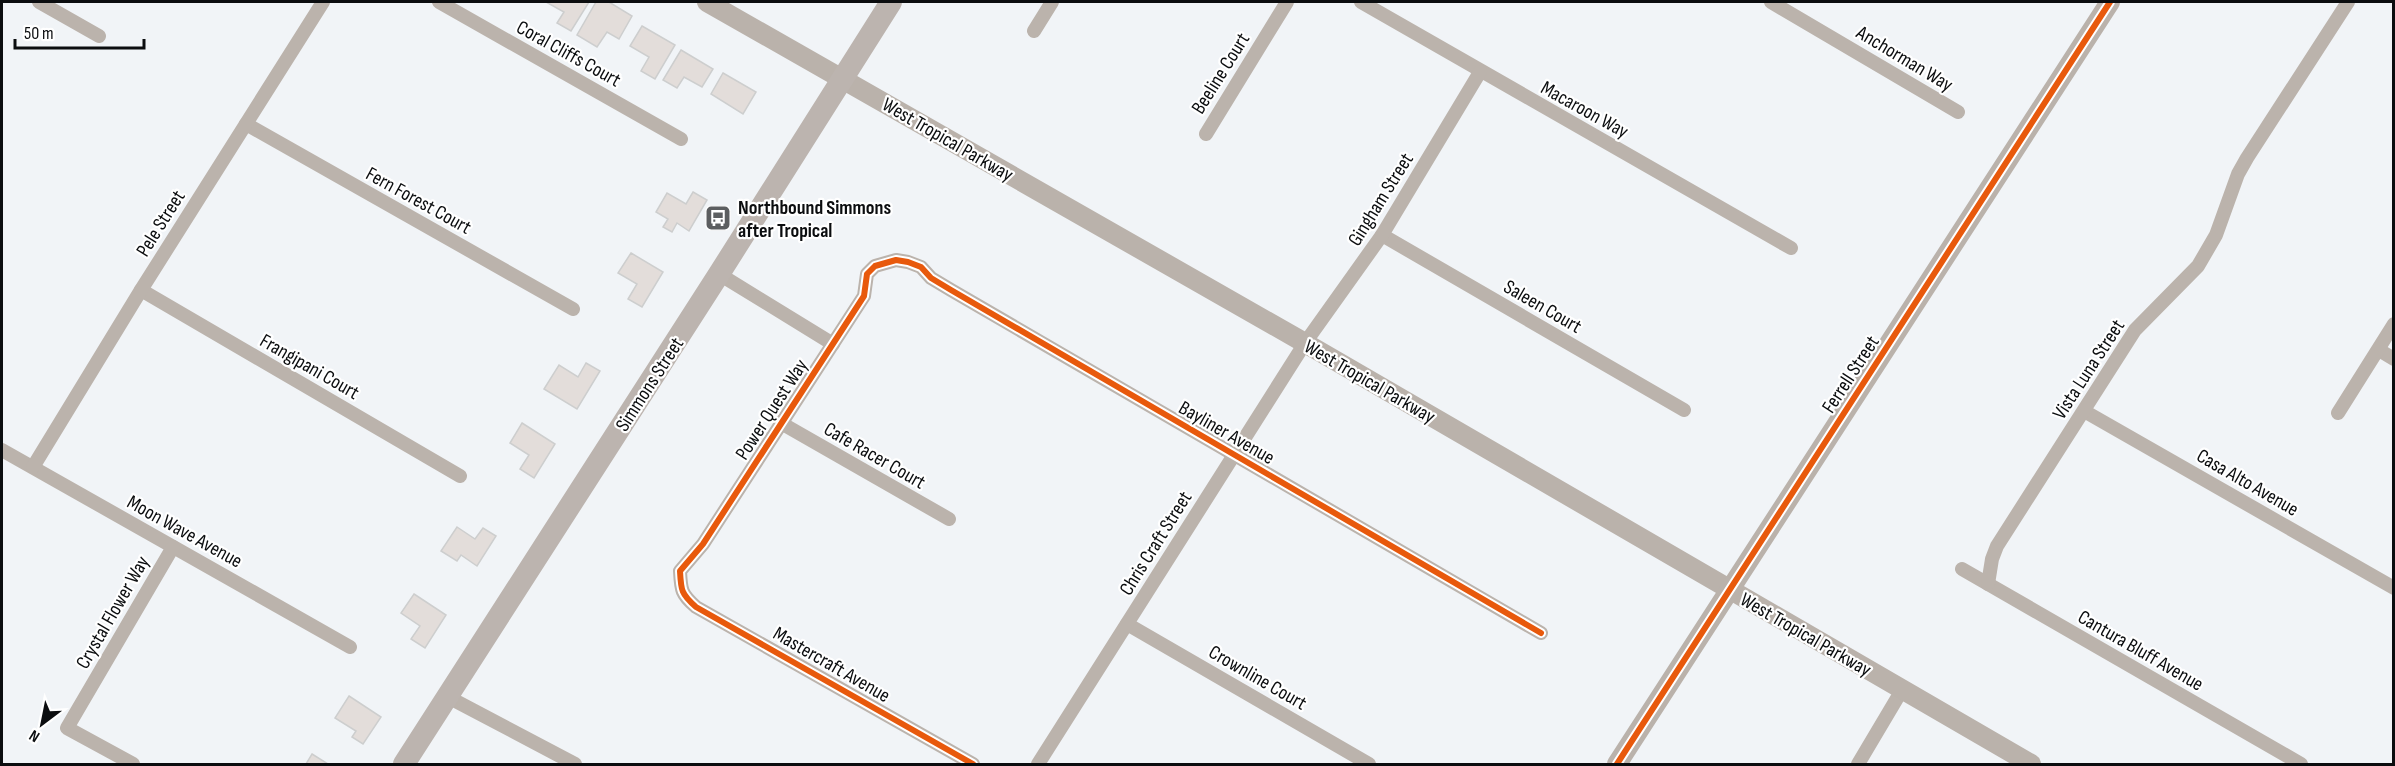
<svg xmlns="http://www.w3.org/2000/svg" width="2395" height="766" viewBox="0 0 2395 766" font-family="'Sofia Sans Condensed',sans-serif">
<rect width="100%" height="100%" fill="#f1f4f7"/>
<g fill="#e3ddda" stroke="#cdcece" stroke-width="1.5">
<path d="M546,2h43l-18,29 -14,-8 7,-11z"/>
<path d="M596,2h13l23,14 -13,23 -12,-7 -10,15 -20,-12z"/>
<path d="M642,26l33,19 -20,34 -14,-8 8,-14 -19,-11z"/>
<path d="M681,50l32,19 -11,18 -18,-10 -7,11 -14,-8z"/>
<path d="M723,73l33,19 -13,22 -32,-20z"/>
<path d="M693,192l14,8 -18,31 -12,-8 -5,9 -9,-5 5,-8 -12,-7 11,-19 19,11z"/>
<path d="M631,253l32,19 -21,35 -14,-8 9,-15 -19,-11z"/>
<path d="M586,363l14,8 -23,38 -33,-20 15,-24 19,12z"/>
<path d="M522,423l33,21 -21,34 -14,-9 9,-14 -19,-12z"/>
<path d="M457,527l18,12 8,-11 13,8 -19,30 -16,-11 -4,6 -16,-10z"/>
<path d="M414,594l32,21 -21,33 -14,-9 9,-13 -19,-13z"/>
<path d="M349,696l32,21 -18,27 -11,-7 4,-6 -21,-13z"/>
<path d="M312,754l16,10h-22z"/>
</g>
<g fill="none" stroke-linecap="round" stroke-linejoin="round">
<g stroke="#bbb3ac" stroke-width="14">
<path d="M39,2l60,34"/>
<path d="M439,2l242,137"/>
<path d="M1361,2l430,246"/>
<path d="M1771,2l187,110"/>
<path d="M1034,31l18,-29"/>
<path d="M246,124l327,185"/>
<path d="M1206,134l81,-132"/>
<path d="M1382,235l302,175"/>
<path d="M719,274l114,70"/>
<path d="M141,290l319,186"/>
<path d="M2379,350l15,9"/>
<path d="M2084,411l310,177"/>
<path d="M2338,413l56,-89"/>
<path d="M781,423l168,96"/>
<path d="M2,450l348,197"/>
<path d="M33,467l108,-177 182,-288"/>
<path d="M1962,569l339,195"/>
<path d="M1988,584l4,-25 5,-13 138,-216 63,-64 18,-31 22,-61 9,-16 101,-156"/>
<path d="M1127,624l242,140"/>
<path d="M448,697l127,67"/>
<path d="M133,764l-66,-36 106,-181"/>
<path d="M973,764l-277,-157c-15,-13 -15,-17 -16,-36l23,-27 161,-248 3,-22 8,-8 21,-6 12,2 13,5 10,11 20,12 590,343"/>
<path d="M1038,764l267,-421 77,-108 98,-163"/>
<path d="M1858,764l44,-74"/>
</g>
<g stroke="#bab2ab" stroke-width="20">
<path d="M707,2l598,341 726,421"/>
<path d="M1617,764l493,-762"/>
</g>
<path stroke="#bcb4af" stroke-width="22" d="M404,764l315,-490 172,-272"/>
<g stroke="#fff" stroke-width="10">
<g id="cycleway">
<path d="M973,764l-277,-157c-15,-13 -15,-17 -16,-36l23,-27 161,-248 3,-22 8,-8 21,-6 12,2 13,5 10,11 20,12 590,343"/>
<path d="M1617,764l493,-762"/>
</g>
</g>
<use href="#cycleway" stroke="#e8590c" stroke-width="6"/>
</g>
<defs>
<g id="bus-square" transform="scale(1.35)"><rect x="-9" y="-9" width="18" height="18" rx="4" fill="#5c5e60" stroke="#fff"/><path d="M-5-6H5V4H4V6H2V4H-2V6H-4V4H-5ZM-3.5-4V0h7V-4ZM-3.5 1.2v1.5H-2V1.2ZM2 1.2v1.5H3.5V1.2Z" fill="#fff"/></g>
</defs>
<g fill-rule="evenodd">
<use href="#bus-square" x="718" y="218"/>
</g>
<g text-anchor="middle" stroke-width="4.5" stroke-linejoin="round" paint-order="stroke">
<g font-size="20" fill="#0b0d0f" stroke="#fff">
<text transform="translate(569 53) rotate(29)" y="7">Coral Cliffs Court</text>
<text transform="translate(1905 58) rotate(31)" y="7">Anchorman Way</text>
<text transform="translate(1220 73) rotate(-58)" y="7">Beeline Court</text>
<text transform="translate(1585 109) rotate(29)" y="7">Macaroon Way</text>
<text transform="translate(948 139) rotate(30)" y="7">West Tropical Parkway</text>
<text transform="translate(1380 199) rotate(-58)" y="7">Gingham Street</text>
<text transform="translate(419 200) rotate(29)" y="7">Fern Forest Court</text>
<text transform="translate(160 223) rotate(-58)" y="7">Pele Street</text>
<text transform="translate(1543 306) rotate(30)" y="7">Saleen Court</text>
<text transform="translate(310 366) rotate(30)" y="7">Frangipani Court</text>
<text transform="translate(2088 369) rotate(-57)" y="7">Vista Luna Street</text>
<text transform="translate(1850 374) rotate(-57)" y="7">Ferrell Street</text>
<text transform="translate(1370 381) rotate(30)" y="7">West Tropical Parkway</text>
<text transform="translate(649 384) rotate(-57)" y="7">Simmons Street</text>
<text transform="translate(771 409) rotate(-57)" y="7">Power Quest Way</text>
<text transform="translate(1227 432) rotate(30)" y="7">Bayliner Avenue</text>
<text transform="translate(875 455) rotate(30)" y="7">Cafe Racer Court</text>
<text transform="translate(2248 482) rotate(30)" y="7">Casa Alto Avenue</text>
<text transform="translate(185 531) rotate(29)" y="7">Moon Wave Avenue</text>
<text transform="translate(1155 543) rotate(-58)" y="7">Chris Craft Street</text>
<text transform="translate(112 612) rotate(-60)" y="7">Crystal Flower Way</text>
<text transform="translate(1806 634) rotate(30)" y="7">West Tropical Parkway</text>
<text transform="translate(2141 650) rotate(30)" y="7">Cantura Bluff Avenue</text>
<text transform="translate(832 664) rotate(30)" y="7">Mastercraft Avenue</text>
<text transform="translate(1258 677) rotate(30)" y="7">Crownline Court</text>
</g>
<g font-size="20" font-weight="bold" fill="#0b0d0f" stroke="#fff" text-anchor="start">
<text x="738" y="214">Northbound Simmons<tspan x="738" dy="23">after Tropical</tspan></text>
</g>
</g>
<rect width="2395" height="766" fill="none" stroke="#0b0d0f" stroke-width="6"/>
<g transform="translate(42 724) rotate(212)" stroke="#ffffff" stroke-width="4.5" paint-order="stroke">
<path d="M0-4.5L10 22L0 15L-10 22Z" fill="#0b0d0f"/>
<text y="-9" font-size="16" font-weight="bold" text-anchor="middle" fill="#0b0d0f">N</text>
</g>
<path d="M15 39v9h129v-9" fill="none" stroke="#0b0d0f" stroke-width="3"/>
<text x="24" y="39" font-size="18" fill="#0b0d0f" stroke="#ffffff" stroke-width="4.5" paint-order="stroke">50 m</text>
</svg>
